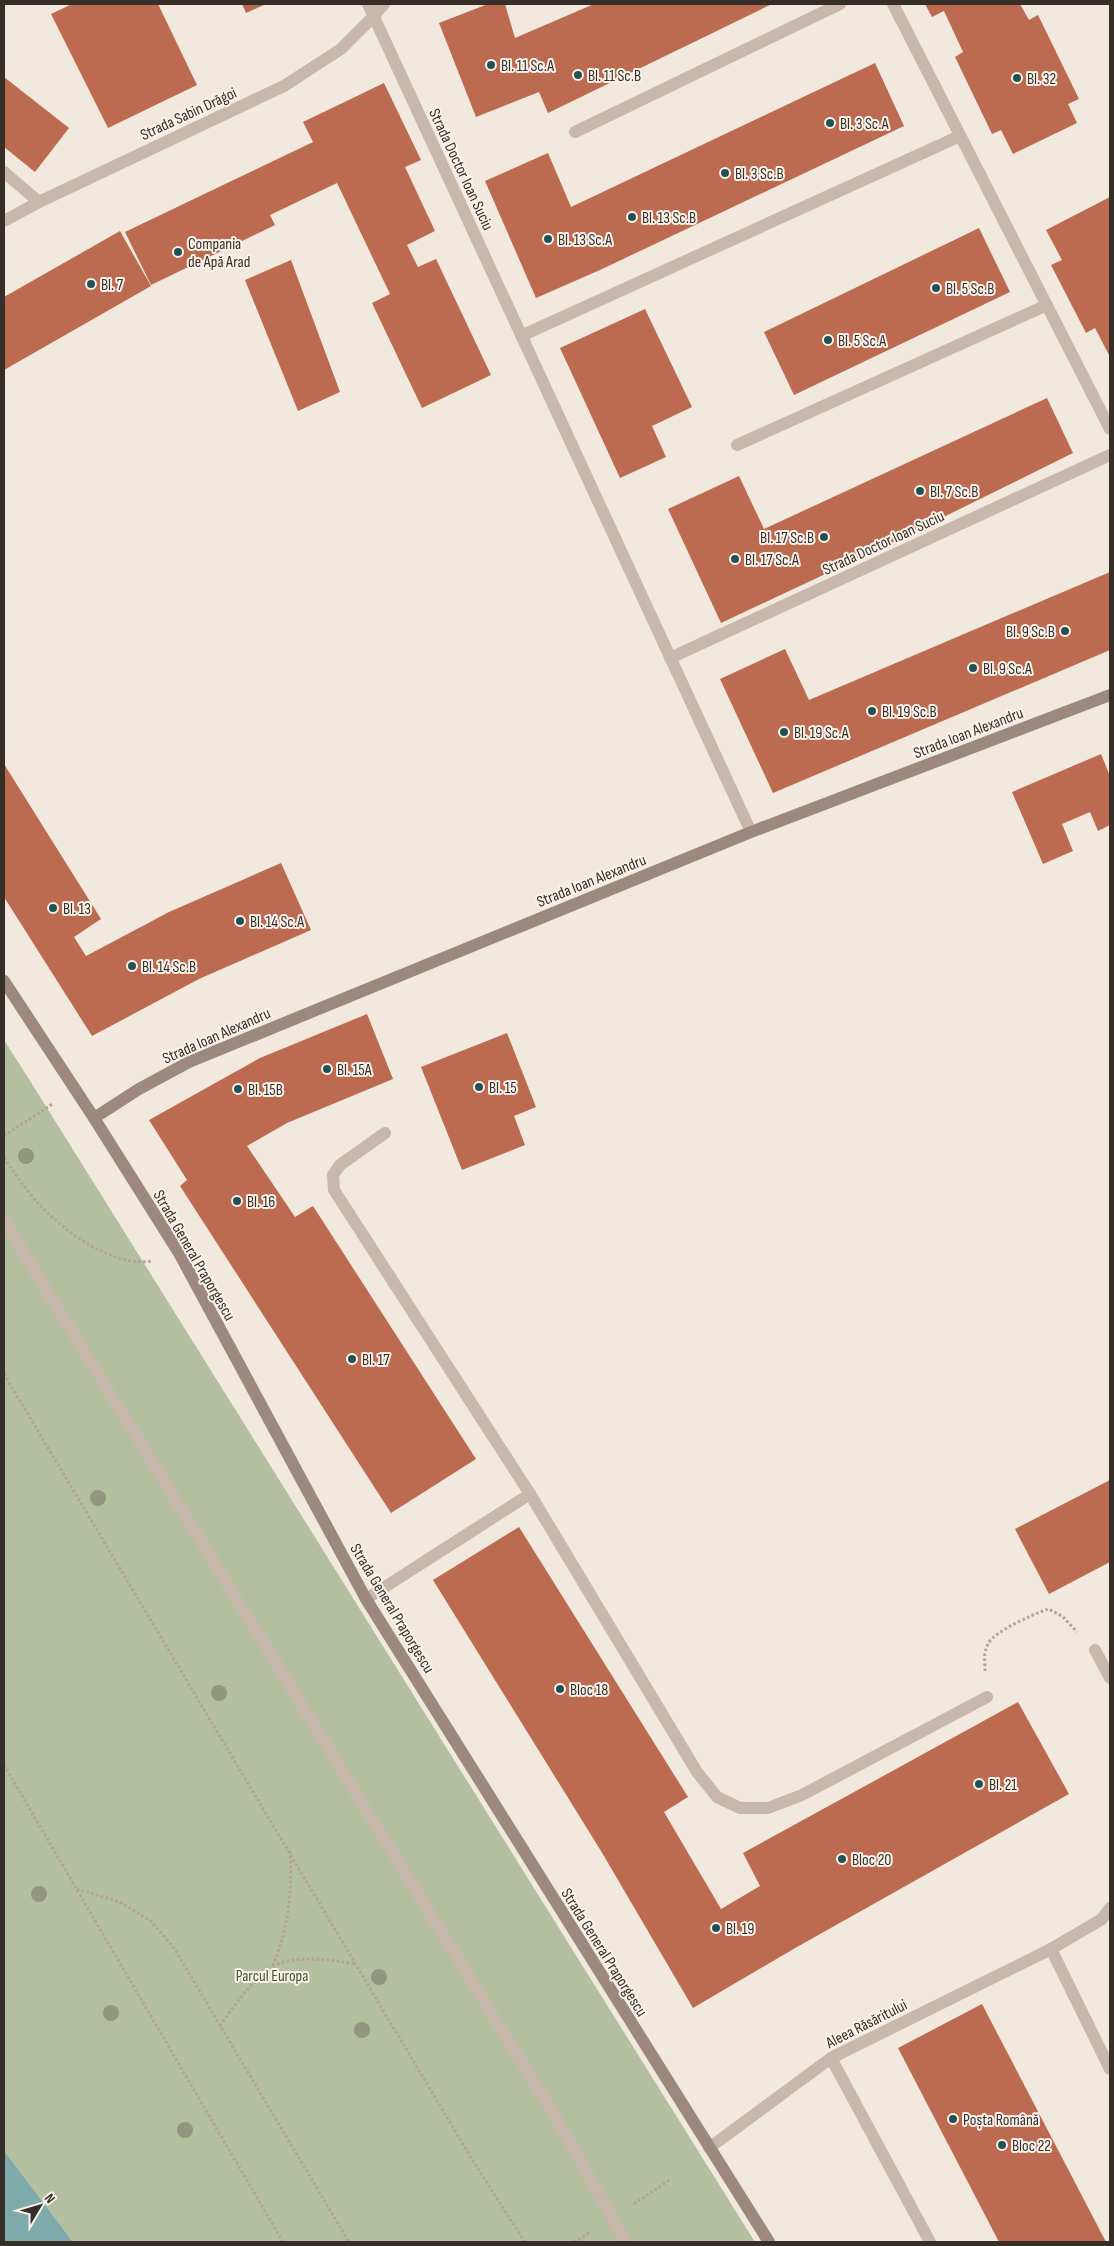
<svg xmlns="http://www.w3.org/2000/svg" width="1114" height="2246" viewBox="0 0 1114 2246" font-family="'Sofia Sans Condensed',sans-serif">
<rect width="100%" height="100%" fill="#f1e8de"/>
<path fill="#b4bf9f" d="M4,1040l23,36 728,1166h-682l-69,-91z"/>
<path fill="#7faaac" d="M4,2151l4,5 65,86h-69z"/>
<g fill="#bd6b50">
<path d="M72,4h86l39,81 -89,43 -57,-114z"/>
<path d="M242,4h24l-20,9z"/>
<path d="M488,4h17l10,34 79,-34h178l-224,109 -9,-21 -63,25 -37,-94z"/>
<path d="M925,4h95l9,16 9,-5 41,84 -11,5 9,19 -64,31 -12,-24 -9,4 -37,-77 8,-5 -19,-41 -12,6z"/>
<path d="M875,63l29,63 -304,144 -64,28 -51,-117 63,-28 23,54z"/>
<path d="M4,77l65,51 -34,44 -31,-25z"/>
<path d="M384,83l37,77 -16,7 30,64 -28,14 11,22 18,-8 55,116 -69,33 -50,-105 18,-9 -53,-111 -67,32 5,10 -124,60 -26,-53 188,-90 -10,-20z"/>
<path d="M1110,197v160l-15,-29 -9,5 -35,-68 11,-5 -16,-30z"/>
<path d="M979,228l31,64 -216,103 -30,-63z"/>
<path d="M120,231l31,55 -147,84v-73z"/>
<path d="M291,260l49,132 -42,19 -53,-131z"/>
<path d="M645,309l47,98 -40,19 14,31 -46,21 -60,-130z"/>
<path d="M1047,398l26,55 -188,93 -164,77 -53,-114 71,-33 25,53z"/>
<path d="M1110,572v78l-337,143 -53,-114 65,-30 24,51z"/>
<path d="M1101,754l9,22v49l-12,6 -8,-19 -28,12 11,27 -30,13 -31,-72z"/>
<path d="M4,764l97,155 -27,18 12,19 83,-44 112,-49 30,67 -112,49 -107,57 -88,-139z"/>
<path d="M367,1014l26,65 -106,44 -40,23 48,71 18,-11 163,253 -85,54 -211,-327 7,-6 -38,-60 111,-62z"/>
<path d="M507,1033l29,74 -22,9 11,29 -63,25 -41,-103z"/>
<path d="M1110,1480v82l-61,32 -34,-65z"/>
<path d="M519,1527l169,270 -24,15 57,97 39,-23 -17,-33 275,-151 51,92 -272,153 -104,61 -92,-157 -168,-271z"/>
<path d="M982,2004l124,238h-107l-101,-194z"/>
</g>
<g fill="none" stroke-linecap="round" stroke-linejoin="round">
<g stroke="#b4a295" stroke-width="3" stroke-dasharray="2.5 2.5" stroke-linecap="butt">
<path d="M4,1136l50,-33"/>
<path d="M4,1158c10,14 21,30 32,43 26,29 76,67 116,60"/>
<path d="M4,1374l469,787 52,81"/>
<path d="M985,1671c0,-9 -2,-18 3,-27 6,-13 46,-30 60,-35l14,7 15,16"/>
<path d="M4,1765l279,477"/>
<path d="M77,1889l43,13 31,19 23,27 175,294"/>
<path d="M273,1966c16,-41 19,-72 17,-115"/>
<path d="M220,2026c15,-21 30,-44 52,-59 20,-13 61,-7 84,-3"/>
<path d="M634,2204l37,-25"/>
<path d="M574,2242l17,-10"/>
</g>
<g stroke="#c8b8ab" stroke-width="12">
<path d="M893,4l217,425"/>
<path d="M374,16l10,-12"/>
<path d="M521,336l439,-200"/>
<path d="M670,658l440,-203"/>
<path d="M385,1133l-45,32 -7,10 1,15 196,304 167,278 20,25 23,11h28l34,-13 185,-98"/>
<path d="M366,1599l164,-105"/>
<path d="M1095,1650l15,28"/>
<path d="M1051,1949l51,-30 8,-11"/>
<path d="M831,2058l99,184"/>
</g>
<g stroke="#c8b8ab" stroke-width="12">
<path d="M368,4l383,828"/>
<path d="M575,132l265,-128"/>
<path d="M4,172l35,30"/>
<path d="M4,221l35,-19 245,-116 57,-37 33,-33"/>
<path d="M737,445l310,-140"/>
<path d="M4,1221l552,897 70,124"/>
<path d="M709,2148l122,-90 220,-109 59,120"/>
</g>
<g stroke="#9c887c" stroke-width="12">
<path d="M4,981l90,137 85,135 187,346 403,643"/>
<path d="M94,1118l45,-29 50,-27 562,-230 359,-137"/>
</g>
</g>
<g fill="#93967e">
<circle cx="26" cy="1156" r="8"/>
<circle cx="98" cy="1498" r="8"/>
<circle cx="219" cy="1693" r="8"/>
<circle cx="39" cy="1894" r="8"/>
<circle cx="379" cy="1977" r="8"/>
<circle cx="111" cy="2013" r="8"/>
<circle cx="362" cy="2030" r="8"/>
<circle cx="185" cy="2130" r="8"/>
</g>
<g fill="#225155" stroke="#f9f2ea" stroke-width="2">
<circle cx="491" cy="65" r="5"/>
<circle cx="578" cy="75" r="5"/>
<circle cx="1017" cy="78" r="5"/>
<circle cx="830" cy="123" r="5"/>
<circle cx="725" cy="173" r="5"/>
<circle cx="632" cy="217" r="5"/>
<circle cx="548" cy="239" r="5"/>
<circle cx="178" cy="252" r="5"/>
<circle cx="91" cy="284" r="5"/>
<circle cx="936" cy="288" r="5"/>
<circle cx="828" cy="340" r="5"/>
<circle cx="920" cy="491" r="5"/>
<circle cx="824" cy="537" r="5"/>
<circle cx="735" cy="559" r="5"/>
<circle cx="1065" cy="631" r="5"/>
<circle cx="973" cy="668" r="5"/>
<circle cx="872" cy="711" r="5"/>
<circle cx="784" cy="732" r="5"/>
<circle cx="53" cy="908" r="5"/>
<circle cx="240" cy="921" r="5"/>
<circle cx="132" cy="966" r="5"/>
<circle cx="327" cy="1069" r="5"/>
<circle cx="479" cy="1087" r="5"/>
<circle cx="238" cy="1089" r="5"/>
<circle cx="237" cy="1201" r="5"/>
<circle cx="352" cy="1359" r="5"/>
<circle cx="560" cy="1689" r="5"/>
<circle cx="979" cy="1784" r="5"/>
<circle cx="842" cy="1859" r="5"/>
<circle cx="716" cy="1928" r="5"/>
<circle cx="953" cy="2119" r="5"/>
<circle cx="1002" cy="2145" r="5"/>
</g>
<g text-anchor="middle" stroke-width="4" stroke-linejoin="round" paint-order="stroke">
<g font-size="16" fill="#362e29" stroke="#f9f2ea" text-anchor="start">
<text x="501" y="71">Bl. 11 Sc.A</text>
<text x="588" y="81">Bl. 11 Sc.B</text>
<text x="1027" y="84">Bl. 32</text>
<text x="840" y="129">Bl. 3 Sc.A</text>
<text x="735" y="179">Bl. 3 Sc.B</text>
<text x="642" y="223">Bl. 13 Sc.B</text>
<text x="558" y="245">Bl. 13 Sc.A</text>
<text x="188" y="249">Compania<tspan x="188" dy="18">de Apă Arad</tspan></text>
<text x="101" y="290">Bl. 7</text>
<text x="946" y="294">Bl. 5 Sc.B</text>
<text x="838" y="346">Bl. 5 Sc.A</text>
<text x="930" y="497">Bl. 7 Sc.B</text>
<text x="814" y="543" text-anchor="end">Bl. 17 Sc.B</text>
<text x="745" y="565">Bl. 17 Sc.A</text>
<text x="1055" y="637" text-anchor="end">Bl. 9 Sc.B</text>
<text x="983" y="674">Bl. 9 Sc.A</text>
<text x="882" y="717">Bl. 19 Sc.B</text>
<text x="794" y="738">Bl. 19 Sc.A</text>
<text x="63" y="914">Bl. 13</text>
<text x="250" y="927">Bl. 14 Sc.A</text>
<text x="142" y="972">Bl. 14 Sc.B</text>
<text x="337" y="1075">Bl. 15A</text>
<text x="489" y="1093">Bl. 15</text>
<text x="248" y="1095">Bl. 15B</text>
<text x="247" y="1207">Bl. 16</text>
<text x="362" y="1365">Bl. 17</text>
<text x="570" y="1695">Bloc 18</text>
<text x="989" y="1790">Bl. 21</text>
<text x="852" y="1865">Bloc 20</text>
<text x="726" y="1934">Bl. 19</text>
<text x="963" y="2125">Poșta Română</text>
<text x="1012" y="2151">Bloc 22</text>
</g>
<g font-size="16" fill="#362e29" stroke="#f9f2ea">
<text transform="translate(188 113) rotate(-25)" y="6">Strada Sabin Drăgoi</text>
<text transform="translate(462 169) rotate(65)" y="6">Strada Doctor Ioan Suciu</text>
<text transform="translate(883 542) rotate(-25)" y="6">Strada Doctor Ioan Suciu</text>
<text transform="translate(968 732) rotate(-21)" y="6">Strada Ioan Alexandru</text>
<text transform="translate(591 880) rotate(-22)" y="6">Strada Ioan Alexandru</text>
<text transform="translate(216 1035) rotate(-24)" y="6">Strada Ioan Alexandru</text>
<text transform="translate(195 1255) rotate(60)" y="6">Strada General Praporgescu</text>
<text transform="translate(393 1608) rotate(59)" y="6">Strada General Praporgescu</text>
<text transform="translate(605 1952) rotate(58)" y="6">Strada General Praporgescu</text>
<text transform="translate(866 2023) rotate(-27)" y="6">Aleea Răsăritului</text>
</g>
<g font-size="16" fill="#46532f" stroke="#f9f2ea">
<text x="272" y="1981">Parcul Europa</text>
</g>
</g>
<rect width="1114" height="2246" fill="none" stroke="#362e29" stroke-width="10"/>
<g transform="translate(40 2206) rotate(52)" stroke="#f9f2ea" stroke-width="4" paint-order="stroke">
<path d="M0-4L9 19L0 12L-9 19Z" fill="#362e29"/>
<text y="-8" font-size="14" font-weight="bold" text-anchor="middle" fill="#362e29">N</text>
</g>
</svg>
